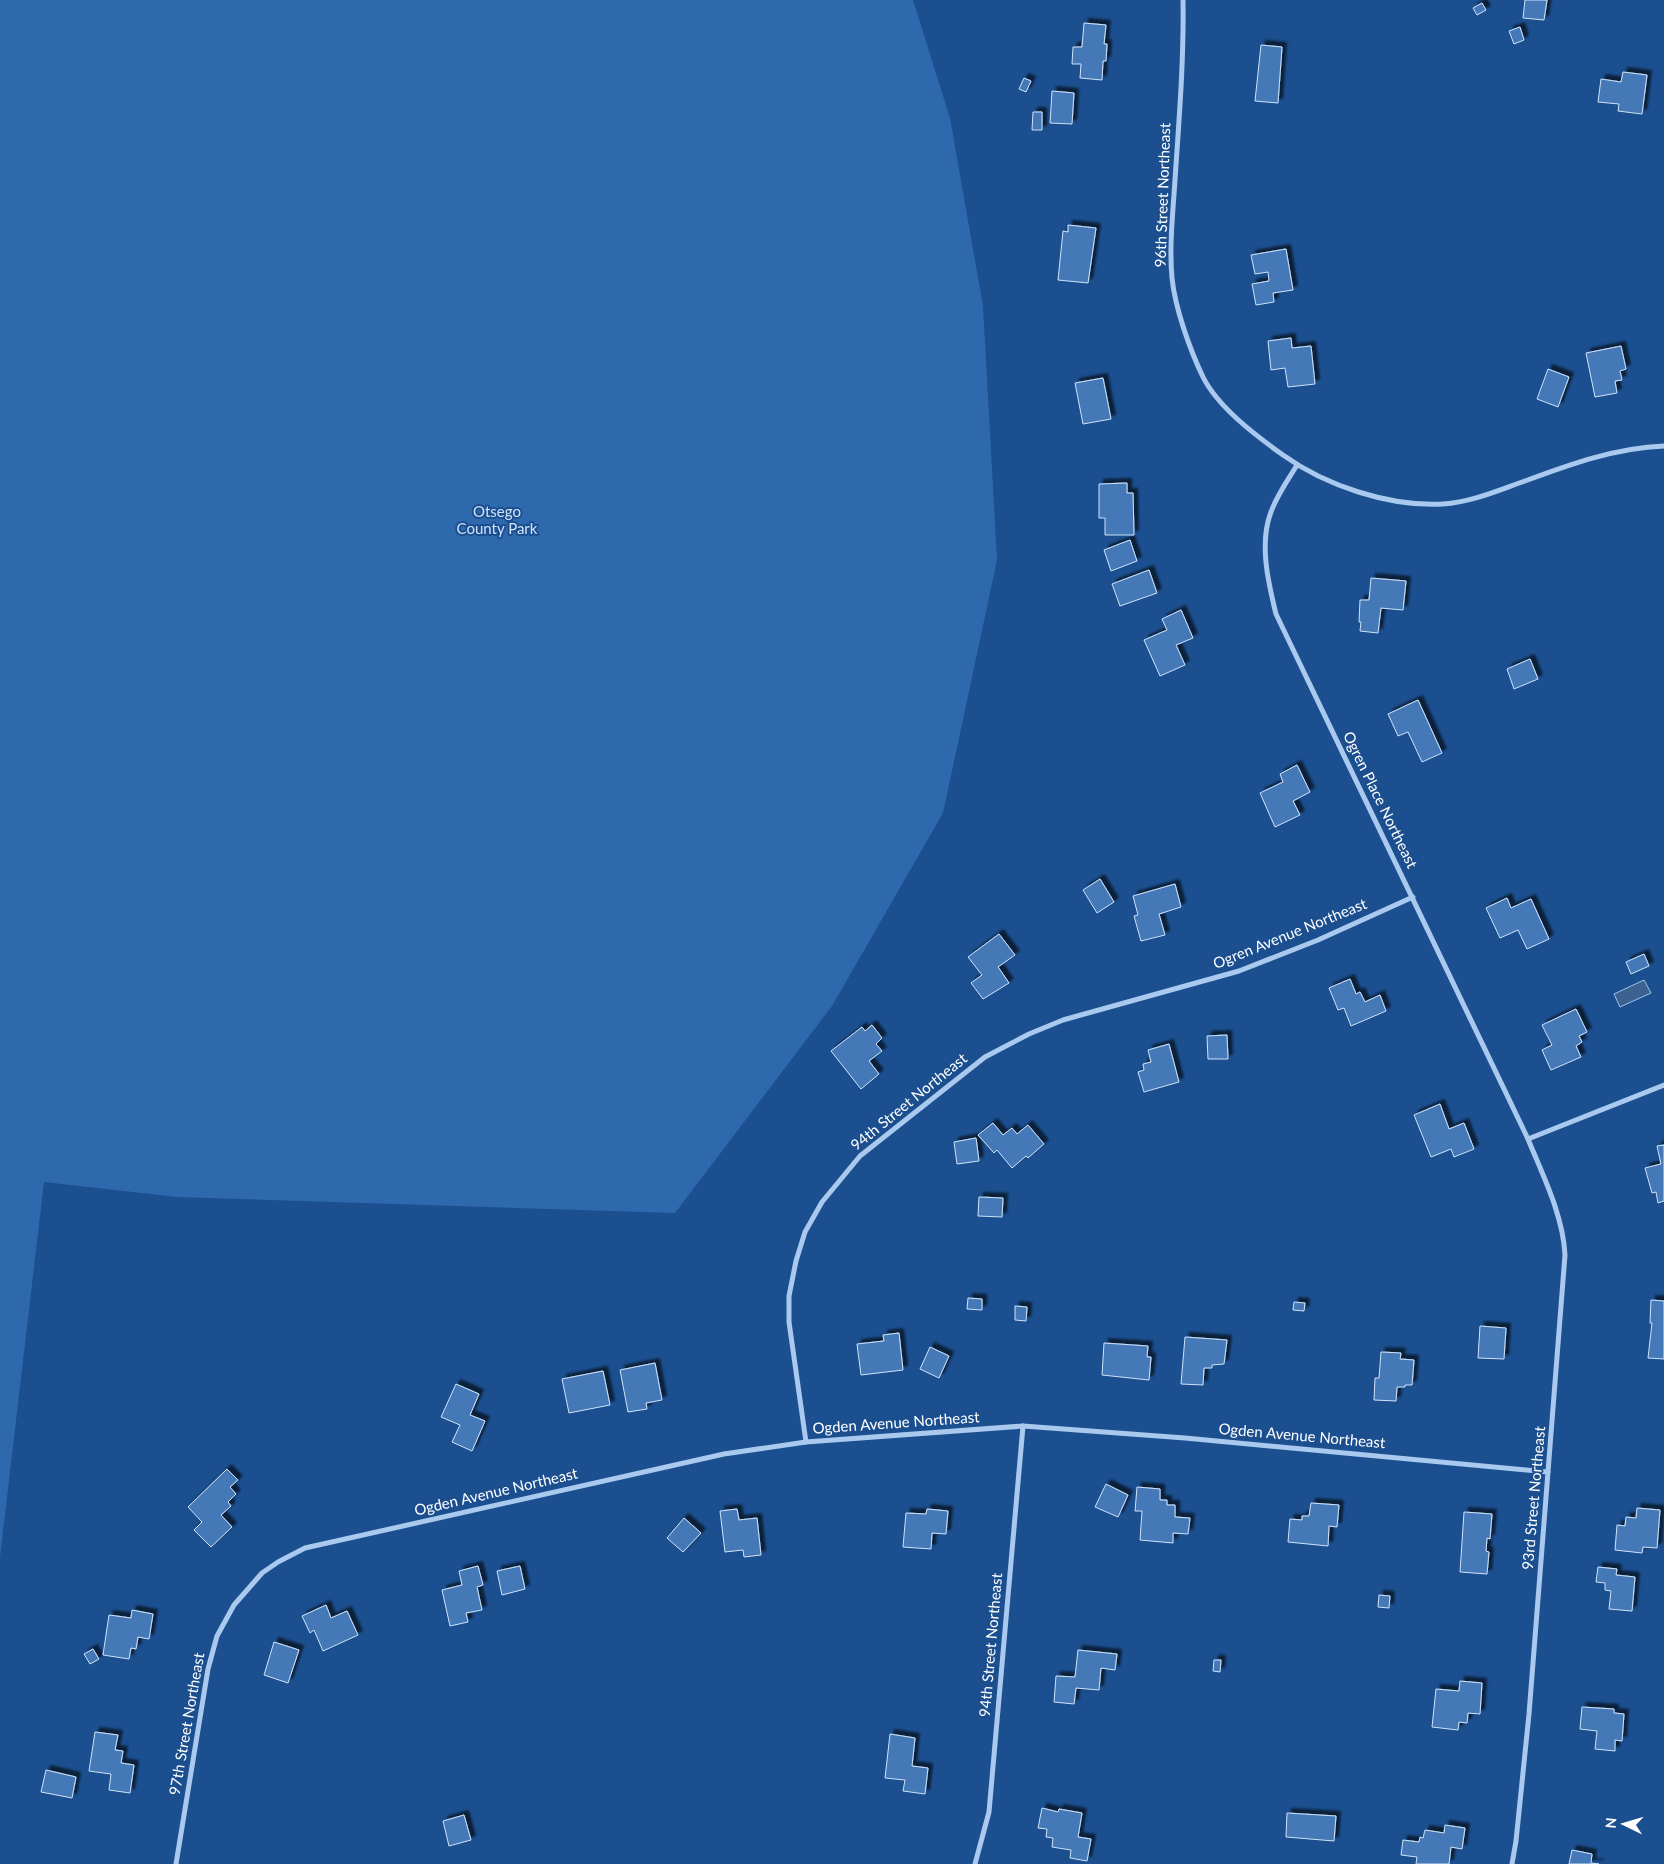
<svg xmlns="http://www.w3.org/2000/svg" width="1664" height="1864" viewBox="0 0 1664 1864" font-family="Lato,sans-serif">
<defs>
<filter id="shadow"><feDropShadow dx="4.5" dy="-4.5" stdDeviation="1" flood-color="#0009"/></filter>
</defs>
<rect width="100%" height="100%" fill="#1b4f8f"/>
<path fill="#2e69ad" d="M0,0h913l37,118 33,188 14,254 -54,253 -111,193 -157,207 -498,-16 -133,-15 -44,375z"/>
<path fill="#3c6290" stroke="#9cc4f0" d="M1644,980l7,13 -31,14 -6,-13z"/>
<g fill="#4478b7" stroke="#cfe3fa" filter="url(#shadow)">
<path d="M1525,0h22l-3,20 -21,-2z"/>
<path d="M1482,3l4,7 -9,5 -4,-7z"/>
<path d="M1084,23l22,2 -2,19h3l-1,17h-3l-1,19 -22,-2 1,-14h-9l1,-17h9z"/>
<path d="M1520,27l4,13 -10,4 -5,-13z"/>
<path d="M1261,45l21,2 -4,56 -23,-2z"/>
<path d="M1623,72l24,3 -5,39 -24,-3 1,-7 -21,-2 3,-23 20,3z"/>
<path d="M1024,78l7,3 -5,11 -7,-3z"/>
<path d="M1052,91l22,2 -2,31 -22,-1z"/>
<path d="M1033,112h9v18h-10z"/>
<path d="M1068,225l28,3 -8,55 -30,-3 5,-49 5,1z"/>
<path d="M1286,249l7,41 -20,3 1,9 -18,3 -4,-21 17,-3 -1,-9 -13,2 -4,-19z"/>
<path d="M1291,338l1,10 19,-2 4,38 -27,3 -3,-19 -14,2 -3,-29z"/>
<path d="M1621,346l5,23 -6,2 2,9 -7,1 2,12 -22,4 -9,-44z"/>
<path d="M1548,369l21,8 -11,30 -21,-8z"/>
<path d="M1103,378l8,41 -28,5 -8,-41z"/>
<path d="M1127,483v10h6l1,42h-29v-17h-6v-34z"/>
<path d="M1130,540l7,21 -26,10 -7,-21z"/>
<path d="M1149,570l8,23 -37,13 -8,-22z"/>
<path d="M1371,578l35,3 -3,29 -22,-2 -3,25 -18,-2 1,-9h-2l1,-22h9z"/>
<path d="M1181,610l12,28 -17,7 9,20 -25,11 -16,-36 23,-10 -5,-11z"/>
<path d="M1530,659l8,20 -24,10 -7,-20z"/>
<path d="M1418,700l24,53 -20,9 -14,-30 -10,4 -10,-22z"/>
<path d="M1297,765l13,27 -17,9 7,14 -25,12 -15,-34 23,-11 -3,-8z"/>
<path d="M1100,879l14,23 -17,11 -14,-23z"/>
<path d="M1175,884l6,23 -22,7 6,21 -24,6 -7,-25 4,-1 -5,-19z"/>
<path d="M1507,898l4,10 20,-9 18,40 -22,10 -9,-19 -18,8 -14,-30z"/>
<path d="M999,934l16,21 -17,12 11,16 -26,16 -12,-16 11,-8 -14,-18z"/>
<path d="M1644,954l5,12 -18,8 -5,-12z"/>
<path d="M1350,979l6,15 4,-2 5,10 15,-7 6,16 -35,15 -7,-18 -6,2 -9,-22z"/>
<path d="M1576,1009l11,23 -8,4 3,6 -6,4 5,11 -30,13 -9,-20 10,-5 -10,-20z"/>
<path d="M872,1025l10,13 -6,6 6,7 -13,10 10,13 -18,15 -30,-38 31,-24 3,4z"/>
<path d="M1227,1035l1,24h-20l-1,-23z"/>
<path d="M1169,1044l10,38 -35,10 -6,-20 6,-2 -1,-6 8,-2 -3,-12z"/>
<path d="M1440,1104l9,25 15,-6 10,26 -20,8 -3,-8 -20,8 -17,-42z"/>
<path d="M993,1123l10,12 9,-7 5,6 11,-9 16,19 -16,14 -2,-2 -14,12 -15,-18 -3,3 -16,-18z"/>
<path d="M976,1138l3,23 -22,3 -3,-22z"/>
<path d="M1664,1145v56l-6,2 -2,-11 -4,1 -7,-25 16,-4 -4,-18z"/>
<path d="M979,1197l24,1 -1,19 -24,-1z"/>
<path d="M968,1298l14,1v11l-15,-1z"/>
<path d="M1651,1300l13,1v58l-16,-1 4,-35h-2z"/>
<path d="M1294,1302l11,1 -1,8 -11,-1z"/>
<path d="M1015,1306l12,1 -1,14 -11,-1z"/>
<path d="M1480,1326l26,2 -2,31 -26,-1z"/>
<path d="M899,1333l4,37 -42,5 -4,-31 27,-3 -1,-6z"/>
<path d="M1185,1337l42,3 -3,24 -12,1v3h-8l-1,17 -22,-1z"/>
<path d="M1104,1343l44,3 -1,11h4l-2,23 -47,-5z"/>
<path d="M930,1347l19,9 -10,22 -19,-9z"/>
<path d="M1381,1352l20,1 -1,6 14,1 -2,25h-7v2h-8l-1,14 -22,-1 1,-22h4z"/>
<path d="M655,1363l7,37 -16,3 1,6 -19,3 -8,-42z"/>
<path d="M603,1371l7,34 -41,8 -7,-34z"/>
<path d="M456,1384l23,10 -9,21 15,6 -13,30 -20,-9 8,-17 -19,-8z"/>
<path d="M227,1469l11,11 -8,7 6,7 -8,8 3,4 -10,9 11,12 -21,20 -17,-17 8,-8 -14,-15z"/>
<path d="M1106,1484l22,11 -10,22 -23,-10z"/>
<path d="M1137,1487l23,2v11h7v5h8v12l15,1 -2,16 -15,-1v10l-33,-3 2,-29h-7z"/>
<path d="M1311,1503l28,2 -2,22 -8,-1 -1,20 -40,-4 2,-23 12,1v-4h7z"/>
<path d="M1637,1508l23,2 -3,38 -14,-1 -1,6 -27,-3 2,-25 8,1 1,-9 10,1z"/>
<path d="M737,1509l2,11 18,-2 4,37 -17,2 -1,-7 -18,2 -5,-41z"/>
<path d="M927,1509l21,2 -2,23 -14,-1 -1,16 -28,-2 3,-34 20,1z"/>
<path d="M1464,1512l28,2 -2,25 -3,-1 -1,13 3,1 -2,22 -27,-2z"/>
<path d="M684,1518l17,15 -18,19 -16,-14z"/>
<path d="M478,1566l5,19 -6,2 5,23 -16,3 2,9 -18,4 -8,-36 20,-5 -3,-14z"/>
<path d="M520,1566l5,23 -23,6 -5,-24z"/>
<path d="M1598,1567l19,2 -1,6 19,2 -3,34 -23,-2 2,-18 -6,-1v-7l-9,-1z"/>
<path d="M1379,1595l11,1 -1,12 -11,-1z"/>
<path d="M326,1605l5,13 16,-7 11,24 -35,16 -9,-21 -4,3 -8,-17z"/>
<path d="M132,1610l21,4 -4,25 -11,-2 -2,12 -5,-1 -2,11 -26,-4 6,-40 22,3z"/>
<path d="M274,1642l25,8 -11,33 -24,-8z"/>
<path d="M93,1649l6,10 -9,5 -6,-10z"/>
<path d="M1078,1650l39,4 -2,16 -14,-2 -2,22 -23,-2 -2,16 -20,-2 2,-26 19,1z"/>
<path d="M1214,1660h7l-1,12 -7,-1z"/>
<path d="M1460,1681l22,2 -2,31 -12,-1 -1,10 -8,-1 -1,8 -26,-3 4,-38 23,2z"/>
<path d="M1582,1707l32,2v4l10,1 -2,27 -7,-1v11l-20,-2 2,-18 -17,-2z"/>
<path d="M95,1732l23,3 -3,15 8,1 -2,12 13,2 -4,28 -21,-3 2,-16 -22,-3z"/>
<path d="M890,1734l25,4 -3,28 16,2 -3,26 -22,-3 2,-11 -20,-2z"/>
<path d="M46,1770l30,7 -4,21 -31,-6z"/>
<path d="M1042,1808l16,4 1,-3 23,4 -4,24 13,2 -4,22 -17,-3 1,-8 -19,-3 1,-9 -7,-1 1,-8 -9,-1z"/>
<path d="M1287,1813l49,3 -2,25 -48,-4z"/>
<path d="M464,1815l7,25 -22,6 -6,-25z"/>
<path d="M1445,1825l20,3 -3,21 -11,-2 -2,17h-33l1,-7 -16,-2 2,-15 16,2 1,-5 3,1 2,-8 19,3z"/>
<path d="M1572,1850l20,4 -1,9 8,1h-30z"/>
</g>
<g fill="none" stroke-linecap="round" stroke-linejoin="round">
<g stroke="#a9c9ee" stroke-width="5">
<path d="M1183,0c1,60 -4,120 -8,180 -2,32 -6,66 -3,98 3,30 18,72 31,99 15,30 52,58 80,78 43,31 107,52 160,49 29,-2 56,-14 82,-23 46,-17 90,-33 139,-35"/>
<path d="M1297,465c-9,15 -20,30 -26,47 -12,31 -3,70 5,102l252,525c15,37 35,76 37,116l-36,459 -13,127 -4,23"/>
<path d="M1528,1139l136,-54"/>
<path d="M806,1442l-17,-120v-26l7,-35 9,-29 17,-30 38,-46 125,-99 44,-23 34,-14 176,-49 79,-31 95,-43"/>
<path d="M176,1864l32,-195 9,-33 17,-31 28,-32 16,-11 27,-14 419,-94 82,-12 217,-16 162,12 363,34"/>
<path d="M975,1864l14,-52 34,-386"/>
</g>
</g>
<g text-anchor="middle" stroke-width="4" stroke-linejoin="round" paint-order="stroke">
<g font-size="15" fill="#fff" stroke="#1b4f8f">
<text transform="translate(1163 195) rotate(-88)" y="5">96th Street Northeast</text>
<text transform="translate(1380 800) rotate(64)" y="5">Ogren Place Northeast</text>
<text transform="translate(1290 934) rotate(-22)" y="5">Ogren Avenue Northeast</text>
<text transform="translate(909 1102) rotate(-39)" y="5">94th Street Northeast</text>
<text transform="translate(896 1423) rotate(-4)" y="5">Ogden Avenue Northeast</text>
<text transform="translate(1302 1436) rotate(5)" y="5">Ogden Avenue Northeast</text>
<text transform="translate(496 1492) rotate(-13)" y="5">Ogden Avenue Northeast</text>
<text transform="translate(1534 1498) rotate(-85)" y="5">93rd Street Northeast</text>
<text transform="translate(991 1645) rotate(-85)" y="5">94th Street Northeast</text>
<text transform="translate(187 1724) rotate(-80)" y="5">97th Street Northeast</text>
</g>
<g font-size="15" fill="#cfe3fa" stroke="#1b4f8f">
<text x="497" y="517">Otsego<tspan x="497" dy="17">County Park</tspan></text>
</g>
</g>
<g transform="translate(1624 1824) rotate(275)" stroke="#1b4f8f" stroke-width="4" paint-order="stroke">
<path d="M0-4L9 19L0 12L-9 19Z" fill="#ffffff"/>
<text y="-8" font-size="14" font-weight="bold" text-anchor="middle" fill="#ffffff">N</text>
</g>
</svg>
